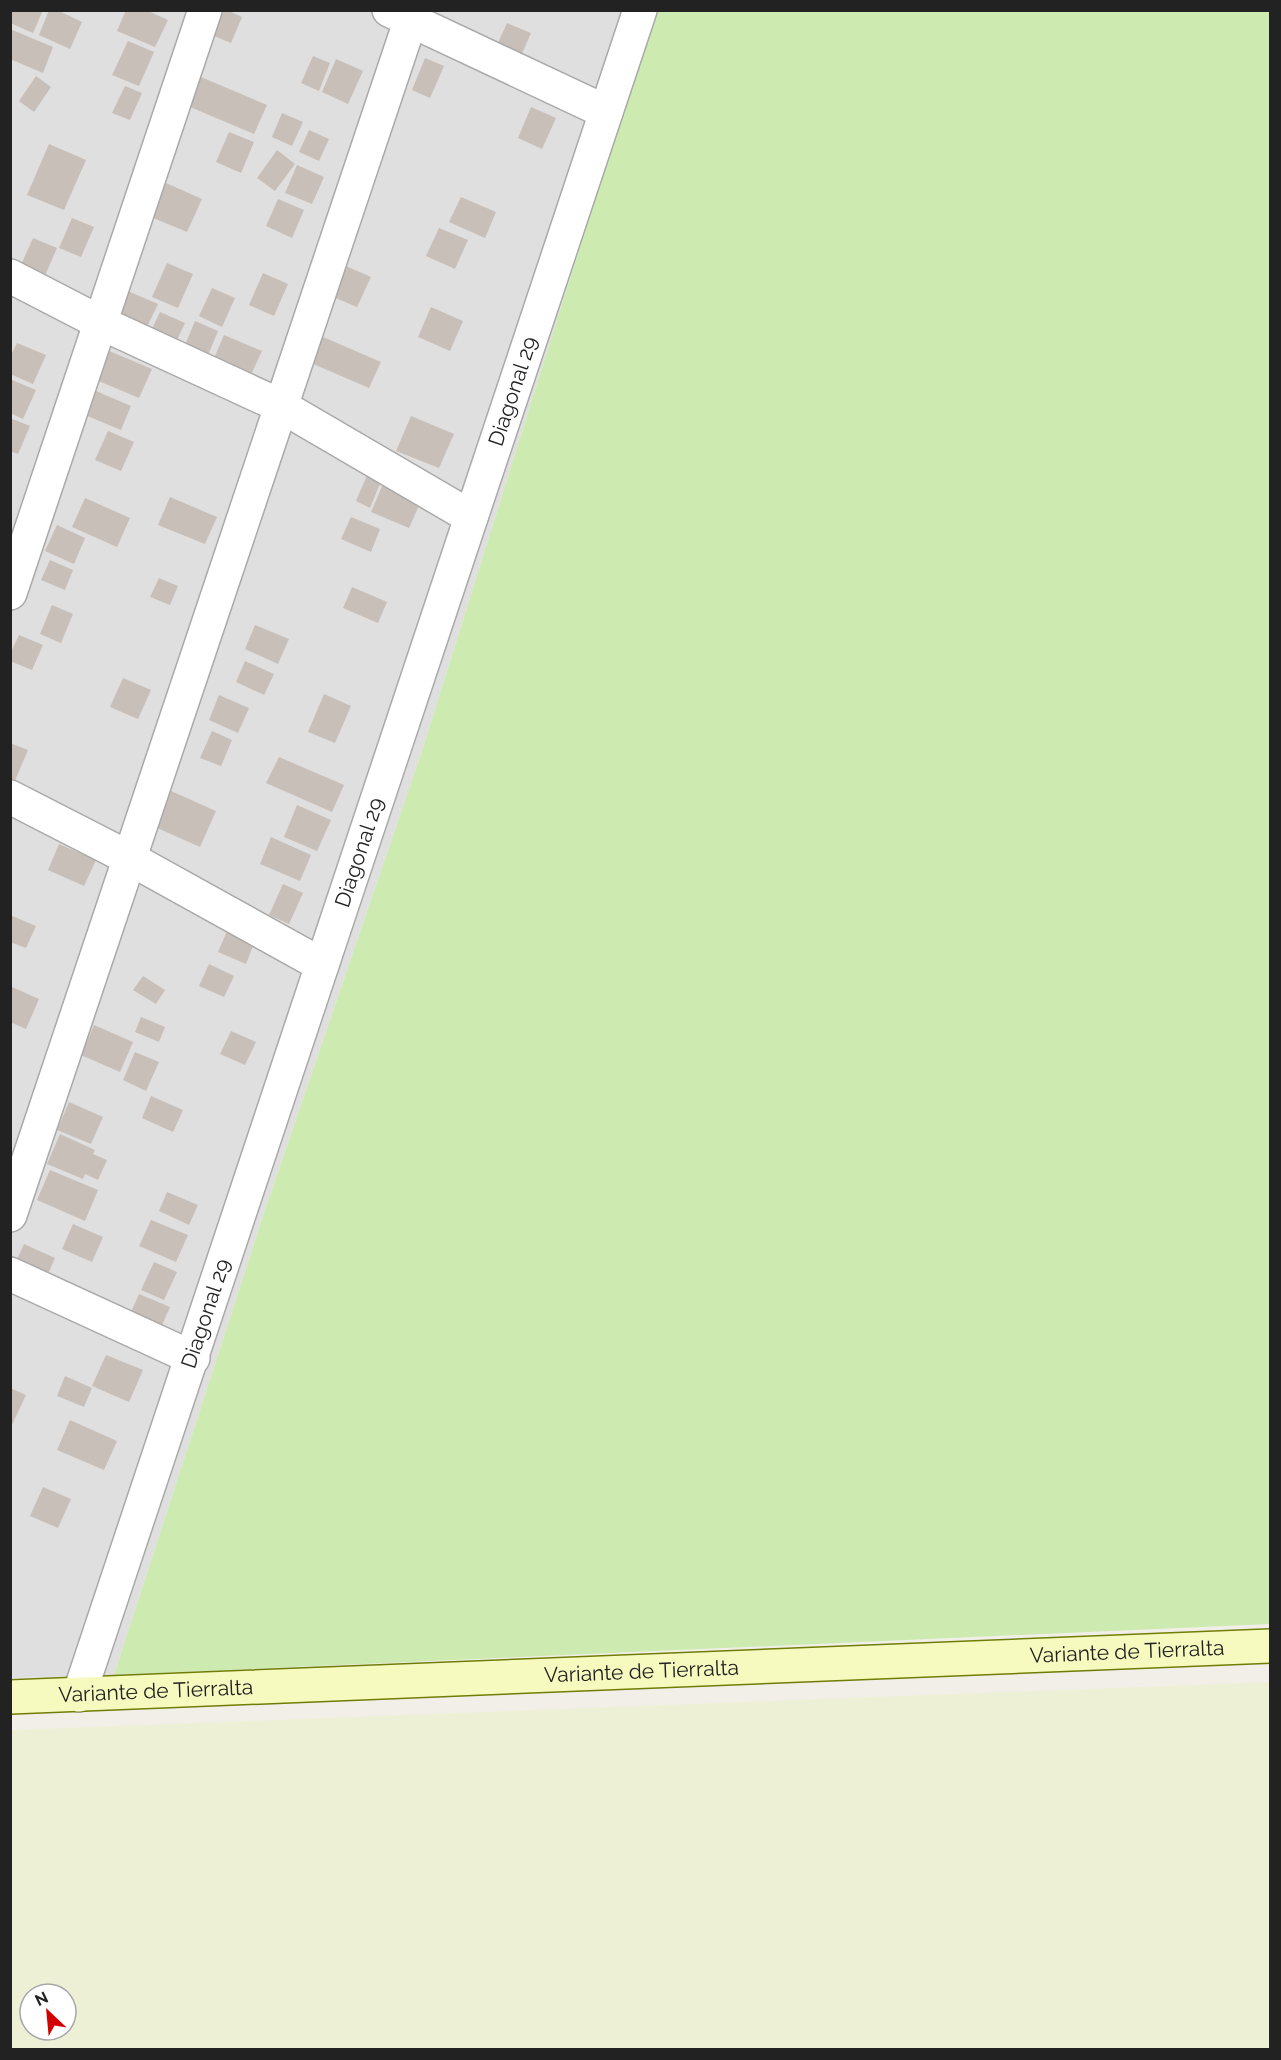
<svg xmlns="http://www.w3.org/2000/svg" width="1281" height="2060" viewBox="0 0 1281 2060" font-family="Raleway,sans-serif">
<rect width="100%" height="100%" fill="#f2efe9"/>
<path fill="#e0dfdf" d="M10,11h642l-62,204 -168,536 -158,462 -150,462 -103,3z"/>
<path fill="#eef0d5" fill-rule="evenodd" d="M1270,1682v367h-1259v-319zM30,1994h36v36h-36z"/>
<path fill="#cdebb0" d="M652,11h618v1613l-1156,51 150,-462 158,-462 168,-536z"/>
<g fill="#c7bfb8">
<path d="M10,10h33l-10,23 -23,-10z"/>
<path d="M49,10h8l25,12 -12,27 -31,-14z"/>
<path d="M126,10h20l22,10 -13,27 -38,-16z"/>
<path d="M219,10h8l15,7 -11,26 -22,-9z"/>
<path d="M507,23l24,10 -14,32 -24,-11z"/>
<path d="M10,29l43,18 -10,26 -33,-14z"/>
<path d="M128,41l26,11 -15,34 -27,-11z"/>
<path d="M313,56l17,7 -11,28 -18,-8z"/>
<path d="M425,58l19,8 -14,32 -18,-8z"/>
<path d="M336,59l27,12 -15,33 -26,-12z"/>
<path d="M196,75l71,30 -13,29 -71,-30z"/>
<path d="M36,76l15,11 -17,25 -15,-11z"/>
<path d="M125,86l17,7 -12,27 -18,-7z"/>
<path d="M531,107l25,11 -14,31 -24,-11z"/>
<path d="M282,113l21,9 -11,24 -20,-9z"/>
<path d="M309,130l20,9 -10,22 -20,-9z"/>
<path d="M229,132l25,10 -13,31 -25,-11z"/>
<path d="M49,144l37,16 -22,50 -37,-15z"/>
<path d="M277,150l18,14 -20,27 -18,-13z"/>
<path d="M297,165l27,12 -12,27 -27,-11z"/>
<path d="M166,183l36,16 -15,33 -36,-15z"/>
<path d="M461,197l35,15 -11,26 -36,-16z"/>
<path d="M278,199l26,11 -12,28 -26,-12z"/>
<path d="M72,218l22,9 -13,30 -22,-9z"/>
<path d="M439,228l29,12 -13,29 -29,-13z"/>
<path d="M33,238l24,10 -13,30 -24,-11z"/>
<path d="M167,263l26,11 -15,34 -26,-11z"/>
<path d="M339,263l32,14 -14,30 -31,-13z"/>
<path d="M263,273l25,11 -14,32 -25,-11z"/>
<path d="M212,288l23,10 -13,29 -23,-11z"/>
<path d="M123,289l35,15 -12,25 -34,-15z"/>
<path d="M431,307l32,14 -13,30 -32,-14z"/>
<path d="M160,312l25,11 -9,19 -25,-11z"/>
<path d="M195,321l23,10 -12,29 -23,-10z"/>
<path d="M224,335l38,16 -13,28 -37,-16z"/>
<path d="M323,337l58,25 -12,26 -58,-25z"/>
<path d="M17,343l29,12 -13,29 -23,-10v-17z"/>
<path d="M107,350l45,19 -13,29 -45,-19z"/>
<path d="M12,380l24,10 -13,29 -13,-6v-29z"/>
<path d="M96,391l35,15 -10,24 -36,-15z"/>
<path d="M411,416l43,18 -15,34 -43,-17z"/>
<path d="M10,418l20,8 -12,28 -8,-3z"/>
<path d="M108,431l26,11 -13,29 -26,-11z"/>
<path d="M368,473l14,6 -12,29 -14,-7z"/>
<path d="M383,484l38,17 -12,27 -38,-16z"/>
<path d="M170,497l47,20 -12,27 -47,-19z"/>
<path d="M85,498l45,20 -13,29 -45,-20z"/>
<path d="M351,517l29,12 -9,23 -30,-13z"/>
<path d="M57,525l28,13 -11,26 -29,-13z"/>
<path d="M50,560l23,10 -8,20 -24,-10z"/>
<path d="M159,578l19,8 -8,19 -20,-8z"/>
<path d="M352,587l35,15 -9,21 -35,-15z"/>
<path d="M52,605l21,9 -12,29 -21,-9z"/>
<path d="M255,625l34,14 -11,25 -33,-15z"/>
<path d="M19,635l24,10 -11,25 -22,-9v-7z"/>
<path d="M245,661l29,13 -10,21 -28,-13z"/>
<path d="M123,678l28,12 -13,29 -28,-12z"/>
<path d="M324,694l27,12 -16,37 -27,-11z"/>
<path d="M219,695l30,13 -11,25 -29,-13z"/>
<path d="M212,731l20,9 -11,26 -21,-8z"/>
<path d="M10,743l18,7 -14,33 -4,-2z"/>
<path d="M279,757l65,28 -12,27 -66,-29z"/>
<path d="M171,791l45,20 -16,36 -45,-20z"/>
<path d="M297,805l34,15 -14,31 -33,-14z"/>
<path d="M271,837l40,18 -11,26 -40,-17z"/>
<path d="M59,844l37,16 -12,26 -36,-16z"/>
<path d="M283,884l20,9 -14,31 -20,-9z"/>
<path d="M10,915l26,11 -10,22 -16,-6z"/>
<path d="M228,929l27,12 -9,23 -28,-12z"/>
<path d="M209,964l25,12 -10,21 -25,-11z"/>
<path d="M143,976l22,14 -9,14 -23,-14z"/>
<path d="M12,987l27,12 -13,30 -16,-7z"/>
<path d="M141,1017l24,10 -6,15 -24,-10z"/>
<path d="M94,1025l39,17 -13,30 -39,-17z"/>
<path d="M231,1031l25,11 -11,23 -25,-11z"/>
<path d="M135,1052l24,10 -13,29 -23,-11z"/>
<path d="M151,1096l32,14 -10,22 -31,-14z"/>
<path d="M69,1102l34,15 -12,27 -34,-14z"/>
<path d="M60,1134l35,16 -2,4 14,6 -9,20 -13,-6 -2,5 -36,-15z"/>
<path d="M50,1170l48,20 -13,31 -48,-21z"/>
<path d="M167,1192l31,13 -9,20 -30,-14z"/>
<path d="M151,1220l37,15 -12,27 -37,-16z"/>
<path d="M73,1224l30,13 -11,25 -30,-13z"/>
<path d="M24,1244l31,14 -10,23 -32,-13z"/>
<path d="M154,1262l23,10 -13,28 -23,-10z"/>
<path d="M139,1294l31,13 -11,25 -31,-13z"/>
<path d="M106,1355l37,15 -14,32 -37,-16z"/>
<path d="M65,1376l27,12 -8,19 -27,-11z"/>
<path d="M10,1388l16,7 -16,34z"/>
<path d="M70,1420l47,21 -13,29 -47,-20z"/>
<path d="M43,1487l28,12 -13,29 -28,-12z"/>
</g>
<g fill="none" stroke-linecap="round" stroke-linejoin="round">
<g stroke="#a9a9a9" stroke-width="36">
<g id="street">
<path d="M389,10l217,102"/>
<path d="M10,276l91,47 180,83 190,111"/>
<path d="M10,593l195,-583"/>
<path d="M10,797l119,61 193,107"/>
<path d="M10,1215l404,-1205"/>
<path d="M10,1274l183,84"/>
<path id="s1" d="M79,1695l561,-1685"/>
</g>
</g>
<g stroke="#707d05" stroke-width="36">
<g id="secondary">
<path id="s2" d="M10,1697l1260,-51"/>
</g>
</g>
<use href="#street" stroke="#fff" stroke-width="33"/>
<use href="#secondary" stroke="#f7fabf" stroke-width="33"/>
</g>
<g text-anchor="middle" stroke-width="4.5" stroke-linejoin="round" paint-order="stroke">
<g font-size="21" fill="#222" stroke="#fff">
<text dy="7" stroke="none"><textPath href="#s1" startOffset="1374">Diagonal 29</textPath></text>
<text dy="7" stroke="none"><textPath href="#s1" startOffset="888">Diagonal 29</textPath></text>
<text dy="7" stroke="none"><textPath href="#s1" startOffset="402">Diagonal 29</textPath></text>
<text dy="7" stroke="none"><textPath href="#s2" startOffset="1118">Variante de Tierralta</textPath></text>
<text dy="7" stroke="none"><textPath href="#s2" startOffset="632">Variante de Tierralta</textPath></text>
<text dy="7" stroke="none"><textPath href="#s2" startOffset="146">Variante de Tierralta</textPath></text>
</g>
</g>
<rect width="1281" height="2060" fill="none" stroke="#222222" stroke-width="24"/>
<g transform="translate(48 2012) rotate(334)"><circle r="28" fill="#ffffff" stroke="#a7a7a7" stroke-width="1.5"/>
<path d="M0-4.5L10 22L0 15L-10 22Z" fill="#d40000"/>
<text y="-9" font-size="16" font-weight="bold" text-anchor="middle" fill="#222222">N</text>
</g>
</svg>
